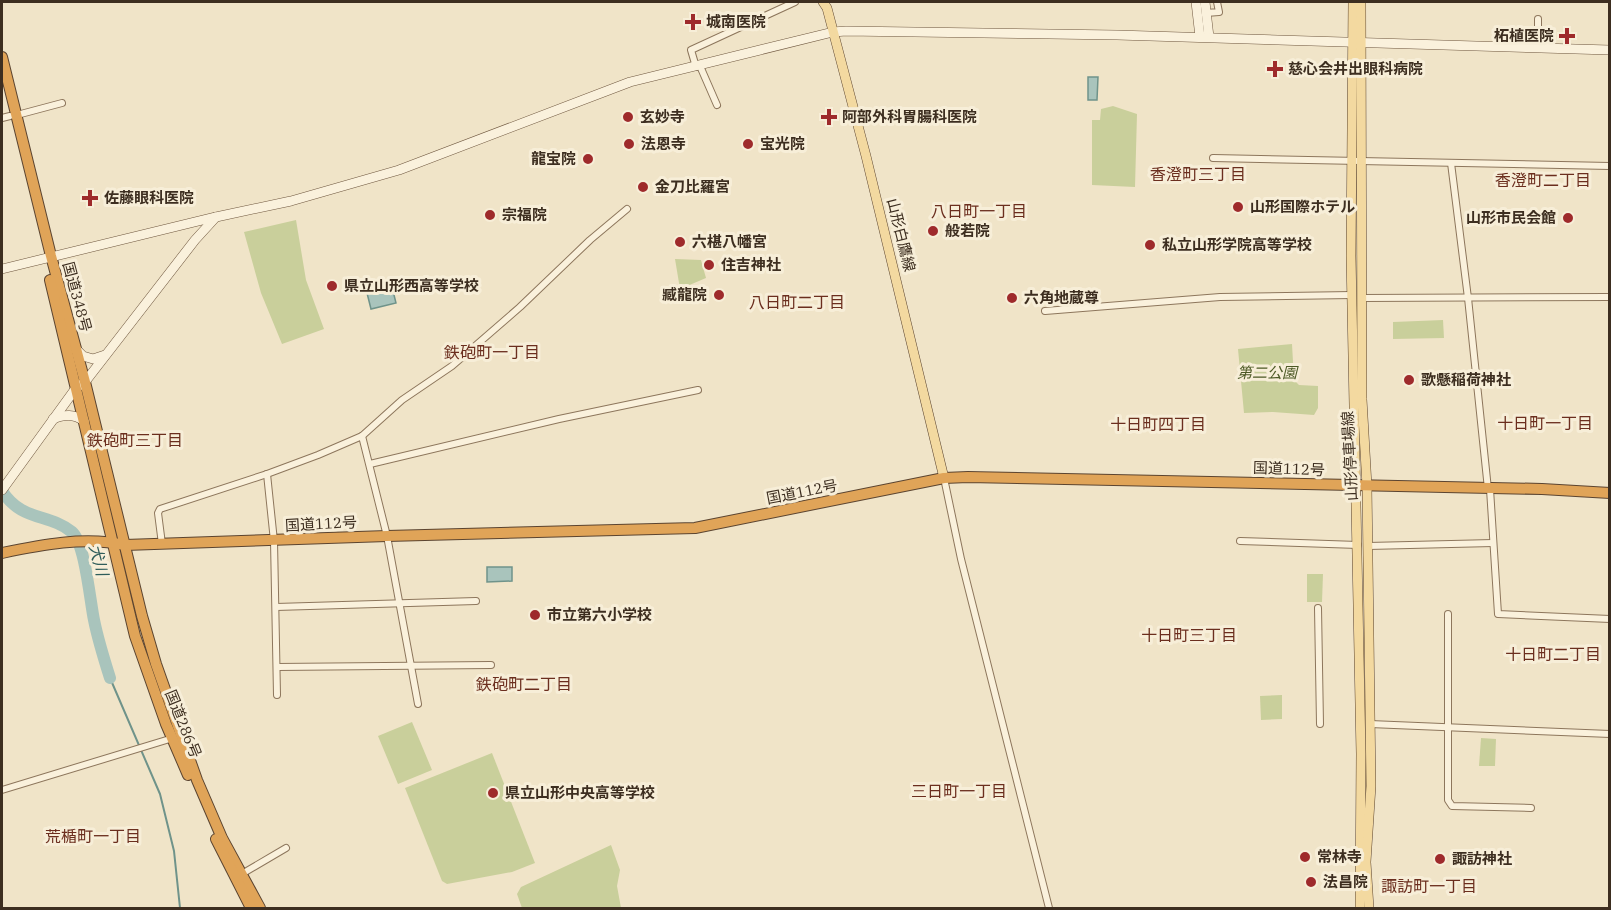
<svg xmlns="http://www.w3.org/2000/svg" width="1611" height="910" viewBox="0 0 1611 910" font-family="'IBM Plex Serif','Noto Sans JP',serif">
<rect width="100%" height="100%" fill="#f0e4c8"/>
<g fill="#c9cf9b">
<path d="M1113,106l24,8 -2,73 -43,-2v-65h8l1,-11z"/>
<path d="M296,220l10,60 18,49 -42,15 -21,-51 -17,-61z"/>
<path d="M675,259l26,1 5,18 -26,11z"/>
<path d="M1443,320l1,18 -51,1v-17z"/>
<path d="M1292,344l2,36 5,5 19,1v22l-4,7 -41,-3 -29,1 -6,-64z"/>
<path d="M1307,574h16l-1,28h-15z"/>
<path d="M1282,695v24l-21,1 -1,-24z"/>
<path d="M412,722l20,48 -34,14 -20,-48z"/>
<path d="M1481,738l15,1 -1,27h-16z"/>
<path d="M492,753l43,110 -23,9 -65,12 -5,-3 -37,-93z"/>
<path d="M611,845l9,25 -3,16 4,22h-99l-5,-14 4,-7z"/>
</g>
<g fill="#a9c4bc" stroke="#6f938a" stroke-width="1.5">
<path d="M1088,77h10l-1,23h-9z"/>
<path d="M392,287l4,16 -25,6 -4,-16z"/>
<path d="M487,567h25v14l-25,1z"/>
</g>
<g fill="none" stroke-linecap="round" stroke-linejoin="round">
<path stroke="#6f938a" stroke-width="2" d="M110,678l50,116 14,57 6,57"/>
<path stroke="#a9c4bc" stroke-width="12" d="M2,491c20,31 47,22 70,41 13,11 18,69 22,88 4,20 10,39 16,58"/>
<path stroke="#ccc0a6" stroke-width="6" stroke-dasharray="6 3" stroke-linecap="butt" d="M1537,40l1,-10"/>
<g stroke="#8d765c" stroke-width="8">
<g id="street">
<path d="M1206,13l13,-1 -2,-10"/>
<path d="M1538,19v11"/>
<path d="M700,66l17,39"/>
<path d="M696,67l-5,-17 104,-48"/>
<path d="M17,115l45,-12"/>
<path d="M2,118l8,-2"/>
<path d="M1213,158l397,8"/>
<path d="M1451,163l17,135 20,191"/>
<path d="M1362,298l248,-1"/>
<path d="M1045,311l175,-14 132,-2"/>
<path d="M362,436l25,100 31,168"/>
<path d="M370,464l189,-45 139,-29"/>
<path d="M267,474l7,67 3,154"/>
<path d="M944,478l17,81 88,349"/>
<path d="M1490,489l8,125 112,5"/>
<path d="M1240,541l118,4"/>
<path d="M162,544l-4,-31 2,-4 107,-35 51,-19 44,-19 40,-36 50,-34 68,-59 70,-67 37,-31"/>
<path d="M1368,546l125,-3"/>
<path d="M276,607l200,-6"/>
<path d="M1318,608l2,116"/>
<path d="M1448,614v186l4,6 79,2"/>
<path d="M277,667l214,-2"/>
<path d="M1370,724l240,10"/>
<path d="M2,790l171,-52"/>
<path d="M240,875l46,-27"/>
</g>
</g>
<g stroke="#6f573f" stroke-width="10">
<g id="secondary">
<path d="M1196,2l4,35"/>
<path d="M1205,2l4,35"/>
<path d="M2,269l213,-52"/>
<path d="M76,349l7,7 10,3 12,-4"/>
<path d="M53,419c12,-5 21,-5 31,2"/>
<path d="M2,490l74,-102 9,-6 110,-142 21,-23 75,-16 108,-31 231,-88 203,-50 13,-1 271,4 493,15"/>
</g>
</g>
<g stroke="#5b4430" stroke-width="10">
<g id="primary">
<path d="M823,2l4,6 39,148 78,322"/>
<path d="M1353,2l-2,254 10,498 -1,154"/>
<path d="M1361,2l1,397 5,87 4,300 -5,76 3,46"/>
</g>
</g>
<g stroke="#5b4430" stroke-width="12">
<g id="highway">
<path d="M2,57l49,199 34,126 57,234 14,48 41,116 25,58 38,70"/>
<path d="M50,280l85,356 31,88 22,51"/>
<path d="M2,553c38,-8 83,-17 123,-8l262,-9 308,-8 249,-50 24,-1 574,12 68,4"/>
<path d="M216,839l35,69"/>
</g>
</g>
<use href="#street" stroke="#faf1dc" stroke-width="6"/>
<use href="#secondary" stroke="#faf1dc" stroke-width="9"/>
<use href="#primary" stroke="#f3d9a0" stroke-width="9"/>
<use href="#highway" stroke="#e0a458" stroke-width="10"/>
</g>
<g fill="#9e2a2b" stroke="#f7eed8" stroke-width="2">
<path d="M690 13h6v6h6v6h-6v6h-6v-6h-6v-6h6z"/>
<path d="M1564 27h6v6h6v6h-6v6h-6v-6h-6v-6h6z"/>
<path d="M1272 60h6v6h6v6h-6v6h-6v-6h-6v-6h6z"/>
<circle cx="628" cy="117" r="6"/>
<path d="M826 108h6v6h6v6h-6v6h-6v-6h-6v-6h6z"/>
<circle cx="629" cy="144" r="6"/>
<circle cx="748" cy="144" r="6"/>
<circle cx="588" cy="159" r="6"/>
<circle cx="643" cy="187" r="6"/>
<path d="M87 189h6v6h6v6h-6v6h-6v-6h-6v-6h6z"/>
<circle cx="1238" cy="207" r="6"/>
<circle cx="490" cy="215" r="6"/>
<circle cx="1568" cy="218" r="6"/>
<circle cx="933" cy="231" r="6"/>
<circle cx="680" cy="242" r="6"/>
<circle cx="1150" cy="245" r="6"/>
<circle cx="709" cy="265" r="6"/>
<circle cx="332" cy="286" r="6"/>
<circle cx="719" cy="295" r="6"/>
<circle cx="1012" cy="298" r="6"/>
<circle cx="1409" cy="380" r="6"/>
<circle cx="535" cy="615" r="6"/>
<circle cx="493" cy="793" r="6"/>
<circle cx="1305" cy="857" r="6"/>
<circle cx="1440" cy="859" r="6"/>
<circle cx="1311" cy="882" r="6"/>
</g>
<g text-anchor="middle" stroke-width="6" stroke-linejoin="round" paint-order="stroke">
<g font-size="15" font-weight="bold" fill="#3d2e20" stroke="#f7eed8" text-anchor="start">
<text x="706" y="27">城南医院</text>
<text x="1554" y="41" text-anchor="end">柘植医院</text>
<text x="1288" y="74">慈心会井出眼科病院</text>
<text x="640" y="122">玄妙寺</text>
<text x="842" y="122">阿部外科胃腸科医院</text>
<text x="641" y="149">法恩寺</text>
<text x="760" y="149">宝光院</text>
<text x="576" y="164" text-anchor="end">龍宝院</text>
<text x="655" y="192">金刀比羅宮</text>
<text x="104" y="203">佐藤眼科医院</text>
<text x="1250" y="212">山形国際ホテル</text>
<text x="502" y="220">宗福院</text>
<text x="1556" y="223" text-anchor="end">山形市民会館</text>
<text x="945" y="236">般若院</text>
<text x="692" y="247">六椹八幡宮</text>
<text x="1162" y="250">私立山形学院高等学校</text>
<text x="721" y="270">住吉神社</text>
<text x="344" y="291">県立山形西高等学校</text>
<text x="707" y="300" text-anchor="end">臧龍院</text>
<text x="1024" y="303">六角地蔵尊</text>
<text x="1421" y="385">歌懸稲荷神社</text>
<text x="547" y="620">市立第六小学校</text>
<text x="505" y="798">県立山形中央高等学校</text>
<text x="1317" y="862">常林寺</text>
<text x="1452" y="864">諏訪神社</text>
<text x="1323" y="887">法昌院</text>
</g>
<g font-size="15" fill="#3d2e20" stroke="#f7eed8">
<text transform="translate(901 235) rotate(76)" y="5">山形白鷹線</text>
<text transform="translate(77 297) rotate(75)" y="5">国道348号</text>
<text transform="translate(1350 456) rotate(-93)" y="5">山形停車場線</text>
<text transform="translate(1289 469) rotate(2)" y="5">国道112号</text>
<text transform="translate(802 492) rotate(-11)" y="5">国道112号</text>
<text transform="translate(321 524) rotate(-3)" y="5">国道112号</text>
<text transform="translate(183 724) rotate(68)" y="5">国道286号</text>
</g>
<g font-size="15" font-style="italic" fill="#4d5a26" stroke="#f7eed8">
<text x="1267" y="378">第二公園</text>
</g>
<g font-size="16" fill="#6b2e1e" stroke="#f7eed8">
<text x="1198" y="180">香澄町三丁目</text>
<text x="1543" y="186">香澄町二丁目</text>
<text x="979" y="217">八日町一丁目</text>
<text x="797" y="308">八日町二丁目</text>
<text x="492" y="358">鉄砲町一丁目</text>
<text x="1545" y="429">十日町一丁目</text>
<text x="1158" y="430">十日町四丁目</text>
<text x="135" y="446">鉄砲町三丁目</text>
<text x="1189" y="641">十日町三丁目</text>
<text x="1553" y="660">十日町二丁目</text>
<text x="524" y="690">鉄砲町二丁目</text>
<text x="959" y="797">三日町一丁目</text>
<text x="93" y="842">荒楯町一丁目</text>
<text x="1429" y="892">諏訪町一丁目</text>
</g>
<g font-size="16" font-style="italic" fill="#2f5d5a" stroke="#f7eed8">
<text transform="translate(99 560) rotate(75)" y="6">犬川</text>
</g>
</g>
<rect width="1611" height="910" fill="none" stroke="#3d2e20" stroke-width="6"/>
</svg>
